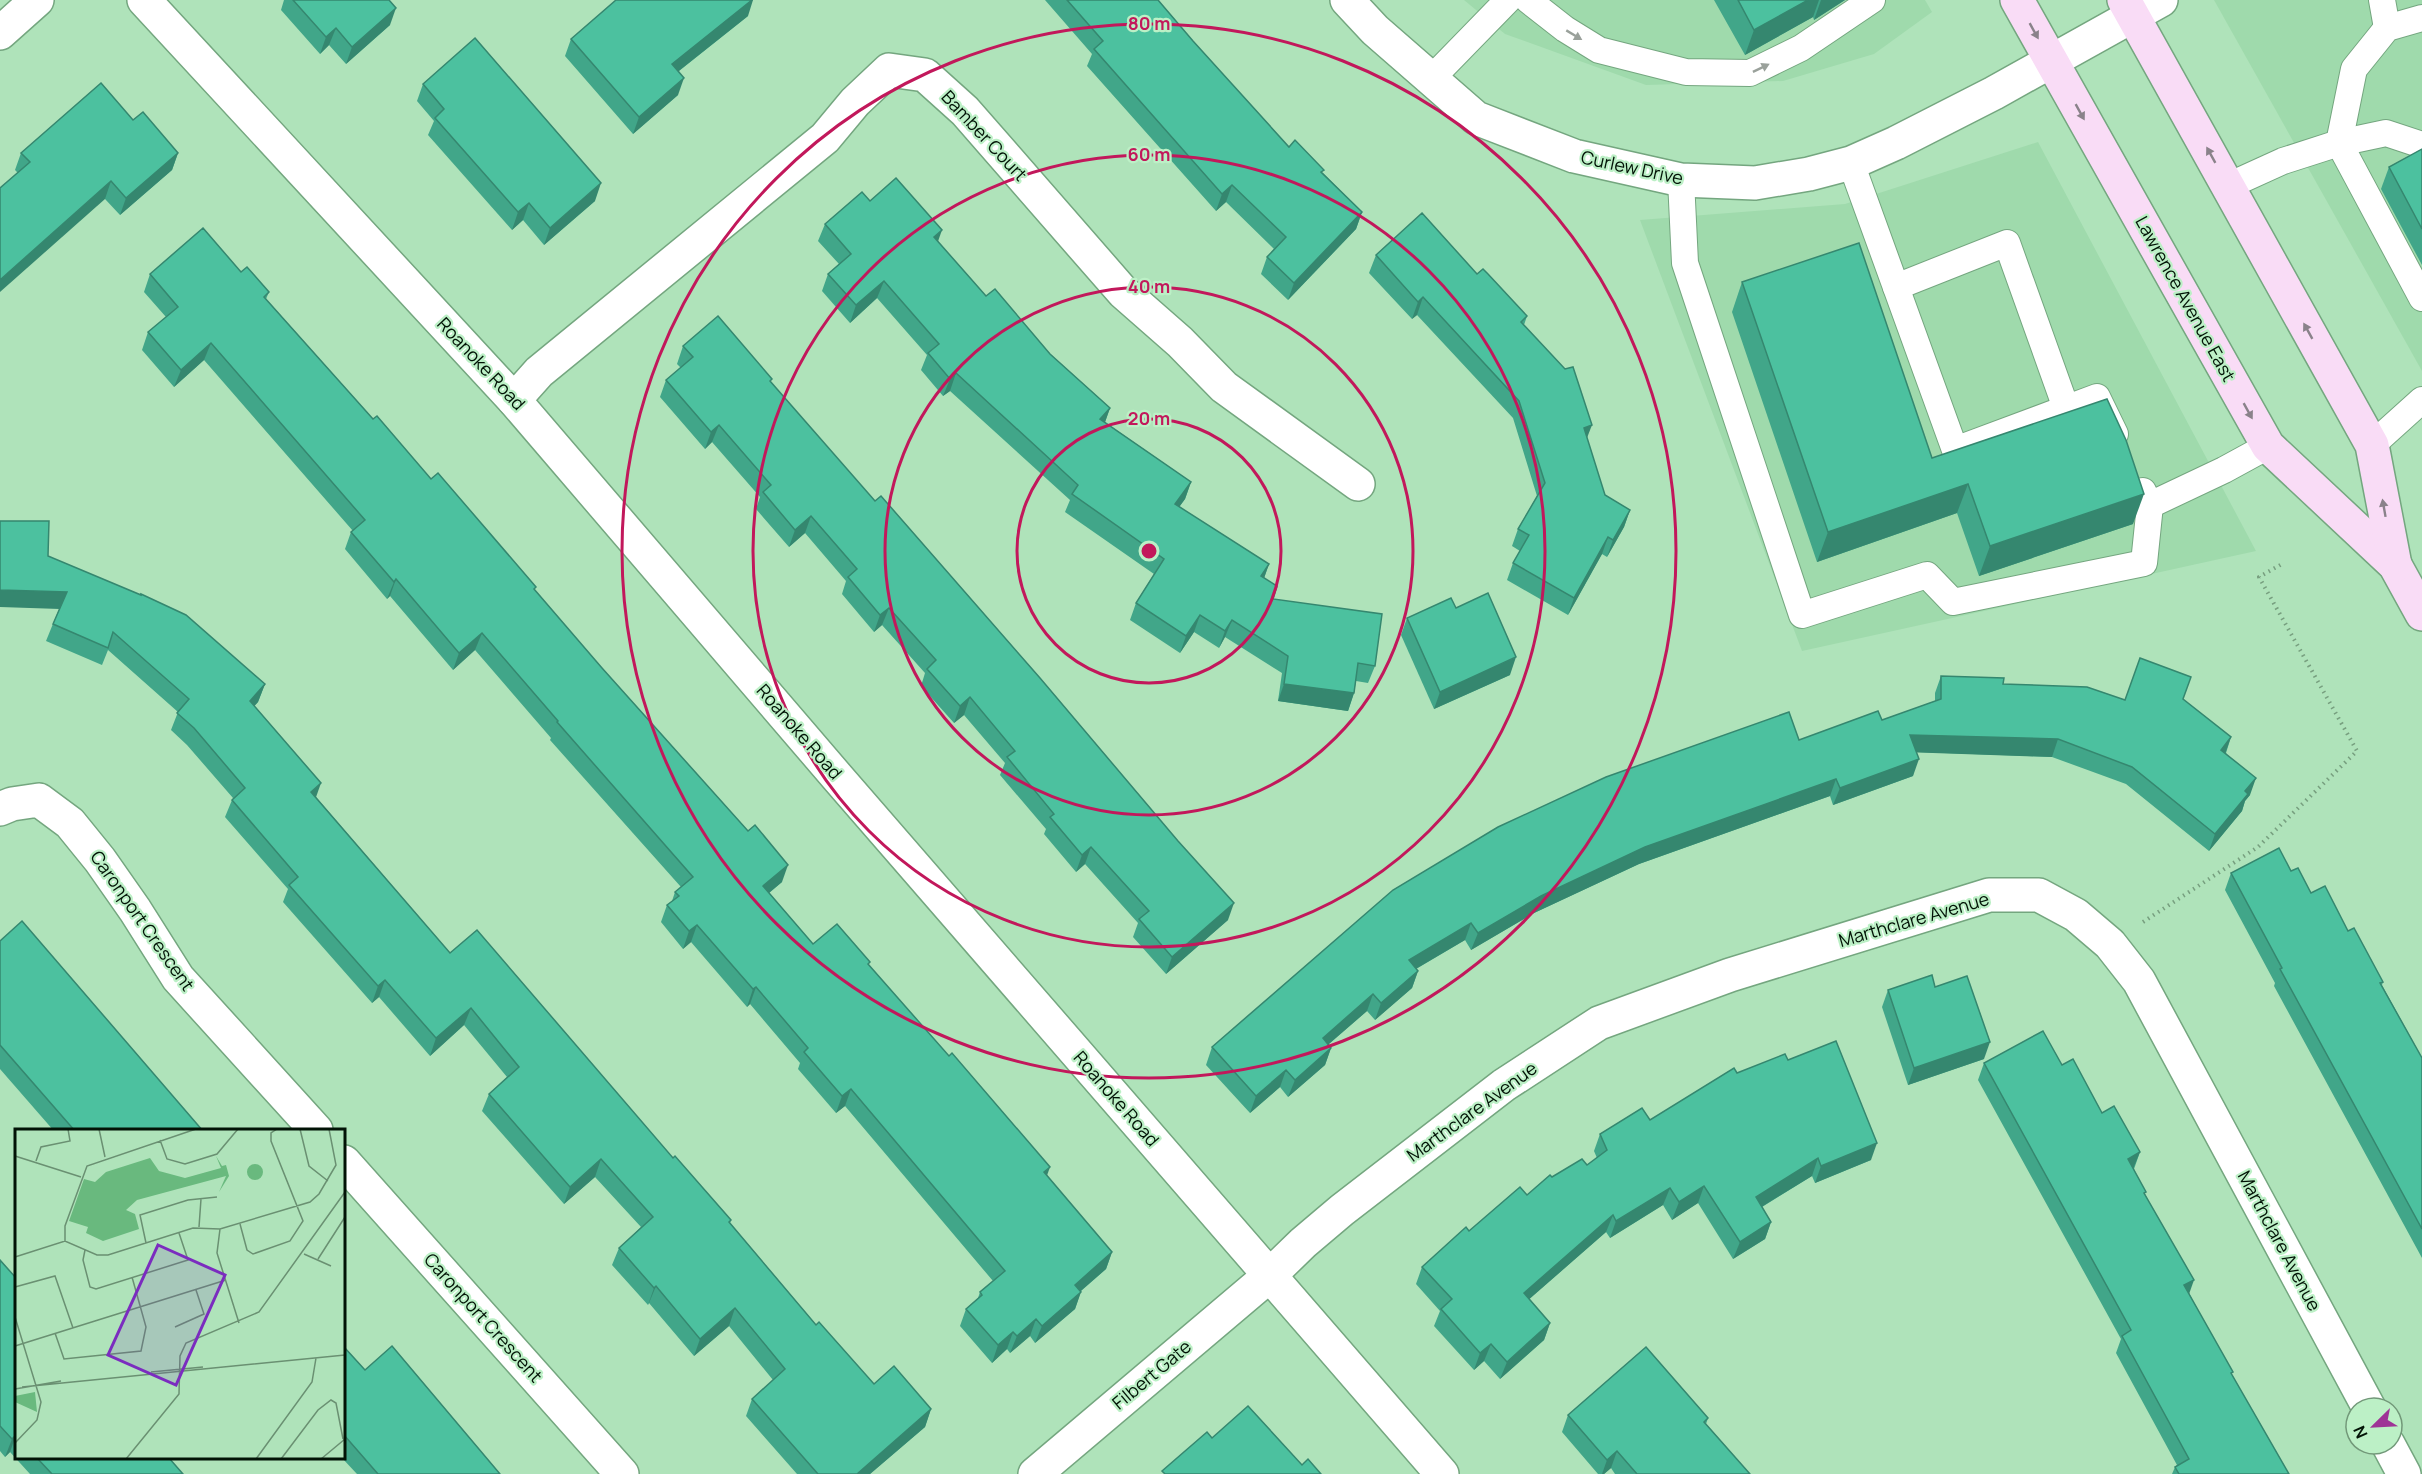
<svg xmlns="http://www.w3.org/2000/svg" width="2422" height="1474" viewBox="0 0 2422 1474" font-family="Manrope,sans-serif">
<rect width="100%" height="100%" fill="#afe3ba"/>
<g fill="#9fdaac">
<path d="M1464,0h461l7,12 -58,42 -91,27 -137,4 -141,-51z"/>
<path d="M2214,0h208v371z"/>
<path d="M2038,142l218,409 -454,100 -162,-431 205,-16z"/>
</g>
<g fill="none" stroke-linecap="round" stroke-linejoin="round">
<g stroke="#74a67f" stroke-width="28">
<g id="service">
<path d="M1528,0l37,29 34,21 87,22 64,1 51,-25 71,-48"/>
<path d="M2382,0l5,28"/>
<path d="M2422,18l-35,10 -33,41 -15,74 83,155"/>
<path d="M1431,79l77,-79"/>
<path d="M1851,163l104,287 142,-53 18,37"/>
<path d="M1681,180l4,83 117,352 125,-40 26,27 191,-39 6,-58"/>
<path d="M2228,186l55,-25 56,-18 47,-10 36,12"/>
<path d="M1896,287l111,-44 59,165"/>
<path d="M2372,445l50,-45"/>
<path d="M2143,491l7,14 74,-35 44,-24"/>
</g>
</g>
<g stroke="#74a67f" stroke-width="36">
<g id="minor">
<path d="M144,0l370,400 324,378 604,696"/>
<path d="M0,33l37,-33"/>
<path d="M514,400l25,-28 286,-234 30,-36 34,-32 36,5 40,36 158,181 57,50 44,45 134,97"/>
<path d="M0,809l12,-5 27,-4 31,23 30,37 35,50 43,68 138,152"/>
<path d="M344,1162l278,312"/>
<path d="M2388,1444l16,30"/>
<path d="M1035,1474l234,-198 34,-33 39,-33 162,-125 95,-62 131,-48 259,-80h50l37,20 34,29 29,37 230,427"/>
</g>
</g>
<g stroke="#74a67f" stroke-width="36">
<path id="tertiary" d="M1347,0l28,30 101,88 98,38 107,24 74,3 54,-9 42,-11 45,-20 98,-50 167,-93"/>
</g>
<g stroke="#74a67f" stroke-width="36">
<g id="secondary">
<path d="M2017,0l251,446 127,119 27,49"/>
<path d="M2124,0l248,445 23,120"/>
</g>
</g>
<path stroke="#779f7f" stroke-width="4" stroke-dasharray="1.5 4.5" stroke-linecap="butt" d="M2143,922l115,-75 99,-96 -98,-174 23,-13"/>
<use href="#service" stroke="#fff" stroke-width="26"/>
<use href="#minor" stroke="#fff" stroke-width="33"/>
<use href="#tertiary" stroke="#fff" stroke-width="33"/>
<use href="#secondary" stroke="#f9dcf6" stroke-width="33"/>
</g>
<g fill="#41a689">
<path d="M284,0h105l1,25 -44,39 -17,-19 -9,9 -39,-44z"/>
<path d="M1045,0h113l35,41 96,106 34,26 39,39 -6,17 -68,71 -27,-26 6,-17 7,-8 -48,-47 -10,9 -129,-145 5,-12z"/>
<path d="M1714,0h131l-31,20 -1,-3 -68,38z"/>
<path d="M748,16l-69,55 -1,24 -45,39 -68,-78 6,-17z"/>
<path d="M423,84l172,117 -51,44 -21,-25 -11,10 -84,-95 6,-14 -17,-20z"/>
<path d="M133,120l45,33 -6,17 -52,45 -15,-16 -87,-26 -3,-3 6,-17z"/>
<path d="M2422,149v116l-41,-76 8,-22z"/>
<path d="M870,201l68,41 48,54 124,112 -5,14 86,60 -6,17 -6,8 90,57 -5,14 9,21 102,67 -7,17 -12,-2 -2,12 -6,18 -70,-10 4,-28 -57,-36 -6,11 -25,-16 -14,21 -50,-33 6,-17 18,-29 -89,-62 5,-12 -120,-109 -7,5 -22,-26 6,-15 -50,-57 -27,25 -28,-32 6,-17 11,-10 -21,-23 7,-17z"/>
<path d="M1376,255l101,19 50,42 -3,9 63,113 18,57 25,15 -6,17 -17,30 -5,-3 -34,61 -61,-35 6,-17 7,-12 -8,-5 6,-17 19,-33 -24,-78 -96,-103 -5,4 -43,-46z"/>
<path d="M241,272l28,20 -3,7 107,120 58,60 104,111 247,292 -13,11 44,51 56,22 243,286 -6,17 -25,22 -6,18 -40,34 -5,-7 -20,17 -3,-4 -15,14 -32,-37 6,-17 12,-11 2,-6 13,-11 -148,-175 -9,7 -38,-44 2,-6 -50,-59 -3,3 -56,-65 -8,7 -22,-27 6,-17 5,-4 3,-9 6,-5 -131,-147 1,-2 -76,-88 -22,20 -63,-74 -3,3 -42,-50 6,-17 2,-1 -149,-171 -30,27 -32,-37 6,-18 18,-15 -22,-25 6,-18z"/>
<path d="M1742,282l190,176 201,66 -154,52 -22,-63 -140,49 -85,-250z"/>
<path d="M683,346l88,36 457,538 -62,54 -33,-37 5,-14 -53,-59 -9,8 -32,-38 2,-5 -46,-54 5,-12 -41,-48 -10,8 -33,-37 4,-13 -43,-48 -8,7 -32,-38 4,-13 -41,-48 -16,14 -33,-38 4,-12 -48,-55 -7,7 -45,-52 6,-17 15,-12 -4,-4z"/>
<path d="M48,556l217,128 -7,18 -4,4 62,91 134,156 223,205 58,62 -1,3 86,102 58,59 57,25 -6,18 -55,47h-73l-51,-58 6,-17 21,-19 -44,-54 -35,30 -45,-53 -1,2 -36,-40 7,-17 22,-21 -46,-50 -31,27 -82,-93 7,-17 18,-17 -43,-52 -34,31 -51,-59 -7,6 -89,-101 5,-13 -63,-72 7,-17 1,-2 -46,-53 -16,-15 7,-18 -70,-62 -6,15 -56,-24 13,-32z"/>
<path d="M1456,608l54,67 -76,34 -33,-74 6,-17z"/>
<path d="M1941,676l184,24 58,-1 48,38 -5,16 24,42 -5,6 -3,10 -33,40 -83,-67 -74,-27 -135,-5 -4,24 -80,29 -3,-9 -191,68 -105,49 -63,37 -6,-10 -49,29 2,2 -6,17 -37,32 -8,-9 -38,33 2,4 -6,17 -37,32 -8,-10 -30,26 -44,-48 6,-18 587,-307 83,-20 53,-19v-8z"/>
<path d="M2291,871l57,60 35,51 -1,3 40,73v200l-148,-272 1,-3 -50,-93 6,-17z"/>
<path d="M0,941l203,190h-149l-54,-62z"/>
<path d="M1935,987l49,72 -76,26 -26,-78 6,-17z"/>
<path d="M1788,1060l83,100 -56,23 -3,-7 -50,31 9,15 -6,17 -32,20 -35,-56 -26,17 -9,-15 -53,33 -4,-6 -77,67 21,24 -6,17 -44,39 -16,-18 -10,9 -40,-44 6,-15 -24,-27 6,-17 47,-36 58,-36 25,-18 35,-12 10,-7 -3,-7 6,-17 50,-14 87,-47z"/>
<path d="M1984,1063l78,2 40,48 38,39 -6,17 55,124 43,82 57,99h-117l3,-7 2,-2 -61,-112 5,-14 -143,-259z"/>
<path d="M0,1260l16,18v180h153l14,16h-153l-20,-22 -5,5 -5,-6z"/>
<path d="M344,1347l21,23 135,104h-143l-15,-16h2z"/>
<path d="M1568,1415l140,3 -2,6 44,50h-135l-4,-6 -7,6h-6l-36,-42z"/>
</g>
<g fill="#35876f">
<path d="M752,0h1l-5,16 -82,65 6,-17z"/>
<path d="M1808,0h11l-6,17 -68,38 9,-25z"/>
<path d="M1821,0h24l-31,20z"/>
<path d="M396,8l-6,17 -44,39 6,-17z"/>
<path d="M336,28l-7,17 -9,9 6,-17z"/>
<path d="M684,78l-6,17 -45,39 6,-17z"/>
<path d="M178,153l-6,17 -52,45 6,-17z"/>
<path d="M111,181l-6,18 -105,93v-12z"/>
<path d="M601,183l-6,18 -51,44 6,-17z"/>
<path d="M1232,185l-6,17 -10,9 6,-17z"/>
<path d="M529,203l-6,17 -11,10 6,-18z"/>
<path d="M1362,212l-6,17 -68,71 6,-17z"/>
<path d="M942,230l-6,17 -2,-10z"/>
<path d="M884,281l-7,17 -27,25 6,-18z"/>
<path d="M1423,297l-6,18 -5,4 6,-17z"/>
<path d="M211,343l-7,17 -30,27 7,-17z"/>
<path d="M956,373l-6,18 -7,5 7,-17z"/>
<path d="M1110,408l-6,17 -4,-6z"/>
<path d="M719,425l-7,17 -7,7 6,-17z"/>
<path d="M1592,425l-7,18 -1,-15z"/>
<path d="M1191,482l-6,17 -16,22 6,-17z"/>
<path d="M1968,484l-11,29 -140,49 11,-30z"/>
<path d="M2144,494l-11,30 -154,52 11,-30z"/>
<path d="M1630,510l-6,17 -17,30 6,-17z"/>
<path d="M811,516l-6,17 -16,14 6,-17z"/>
<path d="M1608,537l-6,17 -34,61 6,-17z"/>
<path d="M1269,564l-6,17 -2,-5z"/>
<path d="M396,579l-6,17 -3,3 7,-17z"/>
<path d="M0,590l67,2 -7,17 -60,-2z"/>
<path d="M889,608l-7,17 -8,7 6,-17z"/>
<path d="M1200,615l-6,17 -14,21 6,-17z"/>
<path d="M1232,620l-7,17 -6,11 6,-17z"/>
<path d="M482,633l-7,17 -22,20 6,-17z"/>
<path d="M1516,657l-6,18 -76,34 6,-17z"/>
<path d="M265,684l-7,18 -14,16 6,-17z"/>
<path d="M1284,684l70,9 -6,18 -70,-10z"/>
<path d="M970,697l-6,18 -10,8 6,-17z"/>
<path d="M1910,735l148,4 -6,18 -148,-5z"/>
<path d="M2231,737l-6,17 -4,-4z"/>
<path d="M1919,759l-6,17 -80,29 7,-17z"/>
<path d="M2256,778l-6,17 -5,6 -3,10 -33,40 6,-17 30,-43z"/>
<path d="M1836,779l-6,17 -191,68 -105,49 -63,37 7,-17 63,-37 104,-49z"/>
<path d="M321,783l-6,17 -4,-8z"/>
<path d="M1091,847l-6,17 -9,8 6,-17z"/>
<path d="M788,865l-6,17 -25,21 6,-17z"/>
<path d="M1234,903l-6,17 -62,54 6,-17z"/>
<path d="M1471,923l-6,17 -63,37 7,-17z"/>
<path d="M697,925l-6,17 -8,7 6,-18z"/>
<path d="M1418,971l-6,17 -37,32 6,-17z"/>
<path d="M385,980l-6,17 -7,6 6,-17z"/>
<path d="M756,987l-6,17 -3,3 6,-18z"/>
<path d="M1373,994l-6,17 -51,44 7,-17z"/>
<path d="M471,1008l-7,17 -34,31 6,-18z"/>
<path d="M1990,1042l-6,17 -76,26 6,-17z"/>
<path d="M1331,1048l-6,17 -37,32 7,-17z"/>
<path d="M1286,1070l-6,17 -30,26 6,-17z"/>
<path d="M851,1089l-6,17 -9,7 6,-17z"/>
<path d="M1877,1143l-6,17 -56,23 6,-17z"/>
<path d="M2140,1152l-7,17 -5,-10z"/>
<path d="M1818,1158l-6,18 -62,38 6,-17z"/>
<path d="M601,1159l-6,18 -31,27 6,-17z"/>
<path d="M1050,1167l-6,17v-12z"/>
<path d="M1704,1186l-6,17 -26,17 7,-18z"/>
<path d="M1670,1188l-7,17 -53,33 6,-17z"/>
<path d="M1613,1215l-7,17 -89,78 7,-17z"/>
<path d="M1771,1222l-6,17 -32,20 7,-17z"/>
<path d="M1112,1252l-6,17 -38,33 7,-17z"/>
<path d="M2194,1280l-6,17 -4,-12z"/>
<path d="M656,1286l-7,17 -1,2 6,-17z"/>
<path d="M1081,1292l-6,17 -40,34 7,-17z"/>
<path d="M735,1308l-6,18 -35,30 6,-17z"/>
<path d="M1036,1319l-6,17 -20,17 7,-17z"/>
<path d="M1550,1323l-6,17 -44,39 7,-17z"/>
<path d="M1013,1332l-6,17 -15,14 6,-18z"/>
<path d="M1491,1344l-7,17 -10,9 6,-17z"/>
<path d="M931,1409l-6,18 -55,47h-13z"/>
<path d="M16,1435l-6,17 -5,5 7,-18z"/>
<path d="M1617,1451l-6,17 -7,6h-2l5,-14z"/>
</g>
<g fill="#4cc19f" stroke="#35876f" stroke-width="1.5">
<path d="M293,0h96l7,8 -44,39 -16,-19 -10,9z"/>
<path d="M616,0h136l-80,64 12,14 -45,39 -68,-78z"/>
<path d="M1067,0h91l35,41 96,106 6,-7 29,30 -3,2 41,40 -68,71 -27,-26 19,-20 -54,-52 -10,9 -128,-145 9,-8z"/>
<path d="M1738,0h70l-54,30z"/>
<path d="M475,38l126,145 -51,45 -21,-25 -11,9 -83,-94 9,-9 -21,-25z"/>
<path d="M101,83l32,37 10,-8 35,41 -52,45 -15,-17 -111,99v-92l30,-26 -9,-9z"/>
<path d="M2422,149v80l-33,-62z"/>
<path d="M896,178l46,52 -8,7 52,59 9,-7 55,65 60,54 -10,11 91,63 -16,22 94,60 -8,12 16,10 -4,13 109,15 -7,52 -17,-3 -4,30 -70,-9 4,-28 -56,-36 -7,11 -25,-16 -14,21 -50,-33 28,-44 -92,-65 6,-9 -122,-112 -6,6 -22,-26 11,-9 -55,-63 -28,24 -28,-31 23,-20 -26,-30 37,-32 8,9z"/>
<path d="M1422,213l55,61 6,-5 5,5 39,42 -6,6 44,47 8,-2 19,58 -8,3 21,67 25,15 -17,30 -5,-3 -34,61 -61,-35 16,-28 -11,-6 27,-46 -26,-82 -96,-104 -5,5 -42,-47z"/>
<path d="M203,228l38,44 6,-5 22,25 -5,5 109,122 4,-3 54,63 7,-6 98,114 -2,2 68,79 146,163 7,-6 33,40 -25,21 50,58 24,-20 33,38 -2,2 81,92 3,-3 98,114 -6,5 68,80 -37,33 6,7 -39,34 -6,-7 -19,17 -4,-4 -15,13 -32,-36 16,-14 -2,-3 25,-21 -154,-182 -9,7 -38,-44 4,-4 -52,-61 -3,2 -56,-64 -8,6 -22,-26 12,-9 -4,-4 18,-15 -136,-155 1,-1 -76,-88 -23,20 -63,-74 -2,3 -43,-50 14,-12 -154,-177 -30,27 -33,-38 30,-25 -28,-33z"/>
<path d="M1859,243l73,215 175,-59 19,41 18,54 -154,52 -22,-62 -140,48 -86,-250z"/>
<path d="M718,316l54,63 -2,2 105,120 6,-5 159,182 138,163 56,62 -62,54 -33,-38 10,-8 -58,-64 -9,8 -32,-38 4,-3 -47,-57 8,-6 -45,-54 -10,9 -33,-37 9,-9 -47,-52 -9,7 -32,-38 9,-8 -46,-53 -16,14 -32,-38 8,-7 -52,-60 -8,7 -45,-52 27,-23 -10,-11z"/>
<path d="M0,521h49l-1,35 93,39v-1l45,21 79,69 -15,17 71,82 -10,9 139,161 27,-23 196,228 2,-2 56,64 -2,2 87,103 3,-3 55,62 20,-18 37,43 -74,65h-39l-66,-75 33,-30 -50,-61 -35,31 -44,-53 -2,2 -35,-40 34,-31 -52,-58 -31,28 -81,-93 30,-27 -48,-59 -35,30 -51,-58 -7,6 -89,-101 9,-8 -66,-77 13,-12 -51,-60 -17,-15 12,-14 -76,-67 -5,16 -55,-24 14,-32 -67,-2z"/>
<path d="M1488,593l28,64 -76,35 -33,-74 44,-20 5,10z"/>
<path d="M2140,658l51,19 -8,22 48,38 -10,13 35,28 -11,13 3,3 -33,40 -83,-67 -74,-28 -148,-4 9,24 -79,29 -4,-9 -191,68 -104,49 -63,37 -7,-10 -62,37 9,11 -37,32 -8,-9 -50,44 8,10 -36,32 -9,-10 -30,26 -44,-49 181,-157 105,-63 108,-50 183,-65 10,28 79,-29 4,9 59,-21v-23l63,2 -1,6 84,3 38,13z"/>
<path d="M2279,848l12,23 7,-3 13,25 14,-7 23,45 6,-3 29,54 -3,1 42,75v171l-142,-260 2,-1 -51,-95z"/>
<path d="M22,921l181,210h-128l-75,-86v-104z"/>
<path d="M1932,975l3,12 32,-11 23,66 -76,26 -26,-78z"/>
<path d="M2043,1031l19,34 11,-6 29,54 12,-7 26,46 -12,7 18,33 -2,1 50,87 -10,5 49,87 -2,1 58,101h-110l-4,-7 14,-8 -67,-123 9,-6 -147,-267z"/>
<path d="M1836,1041l41,102 -56,23 -3,-8 -62,39 15,25 -31,20 -36,-56 -25,16 -9,-14 -54,33 -3,-6 -89,78 26,30 -43,39 -16,-18 -11,9 -39,-44 11,-10 -30,-32 44,-40 3,4 51,-44 7,8 23,-20 2,2 30,-18 5,6 20,-15 -7,-16 42,-26 8,12 84,-52 3,5 48,-19 3,6z"/>
<path d="M0,1260l16,18v157l-4,4 -12,-13z"/>
<path d="M392,1346l108,128h-122l-34,-39v-88l21,23z"/>
<path d="M1646,1347l62,71 -4,4 46,52h-113l-20,-23 -10,9 -39,-45z"/>
<path d="M1248,1406l54,59 6,-6 13,15h-156l-3,-3 45,-39 5,6z"/>
<path d="M37,1458h132l14,16h-131z"/>
</g>
<defs><path id="oneway-solid" d="M-6-.8H1V-3.2L6.5 0L1 3.2V.8H-6Z" transform="scale(1.5)"/></defs>
<g fill="#8a828a">
<use href="#oneway-solid" transform="translate(2034 31) rotate(61)"/>
<use href="#oneway-solid" transform="translate(2080 112) rotate(61)"/>
<use href="#oneway-solid" transform="translate(2211 155) rotate(-119)"/>
<use href="#oneway-solid" transform="translate(2308 331) rotate(-119)"/>
<use href="#oneway-solid" transform="translate(2248 411) rotate(61)"/>
<use href="#oneway-solid" transform="translate(2384 508) rotate(-100)"/>
</g>
<g fill="#9aa19b">
<use href="#oneway-solid" transform="translate(1574 35) rotate(31)"/>
<use href="#oneway-solid" transform="translate(1761 68) rotate(-26)"/>
</g>
<g fill="none" stroke="#c2185b" stroke-width="3">
<circle cx="1149" cy="551" r="132"/>
<circle cx="1149" cy="551" r="264"/>
<circle cx="1149" cy="551" r="396"/>
<circle cx="1149" cy="551" r="527"/>
</g>
<g text-anchor="middle" stroke-width="4.5" stroke-linejoin="round" paint-order="stroke">
<g font-size="18" fill="#021306" stroke="#bcf0c6">
<text transform="translate(984 136) rotate(47)" y="6">Bamber Court</text>
<text transform="translate(1632 168) rotate(12)" y="6">Curlew Drive</text>
<text transform="translate(2185 299) rotate(61)" y="6">Lawrence Avenue East</text>
<text transform="translate(481 364) rotate(47)" y="6">Roanoke Road</text>
<text transform="translate(799 732) rotate(49)" y="6">Roanoke Road</text>
<text transform="translate(1914 920) rotate(-16)" y="6">Marthclare Avenue</text>
<text transform="translate(142 921) rotate(55)" y="6">Caronport Crescent</text>
<text transform="translate(1116 1099) rotate(49)" y="6">Roanoke Road</text>
<text transform="translate(1472 1112) rotate(-36)" y="6">Marthclare Avenue</text>
<text transform="translate(2279 1241) rotate(62)" y="6">Marthclare Avenue</text>
<text transform="translate(483 1318) rotate(48)" y="6">Caronport Crescent</text>
<text transform="translate(1152 1375) rotate(-40)" y="6">Filbert Gate</text>
</g>
</g>
<g transform="translate(15 1129)">
<rect width="330" height="330" fill="#afe3ba"/>
<path d="M201,27l6,10 4,-1 3,11 -10,16 7,-16 -89,24 -11,10 9,4 4,15 -36,12 -17,-8 2,-6 -19,-6 15,-42 11,3 11,-10 44,-14 9,13 26,7 36,-10zM232 43a8 8 0 1 1 16 0a8 8 0 1 1-16 0ZM20,263l2,20 -22,-10v-6z" fill="#69b97e"/>
<path fill="none" stroke="#6a9072" stroke-width="1.5" d="M84,0l6,28M285,0l9,37 19,15M145,11l7,19 18,5 32,-10 21,-25M0,27l66,21M21,32l5,-14 29,-6 -2,-12M225,95l7,26 6,4 37,-13 13,-20 -32,-80v-8l6,-4M184,98l2,-28M205,100l-3,24 22,70M50,112v-15l22,-60 109,-37M131,114l-6,-28 48,-15 29,-3M70,121l-2,10 7,27 6,2 92,-29 -9,-27M289,125l27,12M0,128l50,-16 32,14h11l85,-27 27,1 90,-27 9,-8 17,-29 -7,-36M303,130l27,-42M0,158l40,-11 18,52M0,188l26,85 -4,18 -22,23M160,198l29,-13 -8,-24M40,204l9,26 77,-8 5,-24 -14,-50M0,217l211,-66M136,243l52,-5M7,258l323,-32M0,260l46,-8M111,330l53,-65 1,-38 6,-13 73,-31 86,-120M241,330l56,-77 4,-24M266,330l37,-49 13,-10 5,3 7,36M306,330l24,-20"/>
<path fill="#7b2cbf" fill-opacity="0.15" stroke="#7b2cbf" stroke-width="3" d="M143,116l67,30 -49,110 -68,-30z"/>
<rect width="330" height="330" fill="none" stroke="#021306" stroke-width="3"/>
</g>
<circle cx="1149" cy="551" r="9" fill="#c2185b" stroke="#bcf0c6" stroke-width="3"/>
<g font-size="18" text-anchor="middle" font-weight="bold" fill="#c2185b" stroke="#bcf0c6" stroke-width="4.5" stroke-linejoin="round" paint-order="stroke">
<text x="1149" y="30">80 m</text>
<text x="1149" y="161">60 m</text>
<text x="1149" y="293">40 m</text>
<text x="1149" y="425">20 m</text>
</g>
<g transform="translate(2374 1426) rotate(246)"><circle r="28" fill="#bcf0c6" stroke="#729879" stroke-width="1.5"/>
<path d="M0-4.5L10 22L0 15L-10 22Z" fill="#9e3496"/>
<text y="-9" font-size="16" font-weight="bold" text-anchor="middle" fill="#021306">N</text>
</g>
</svg>
